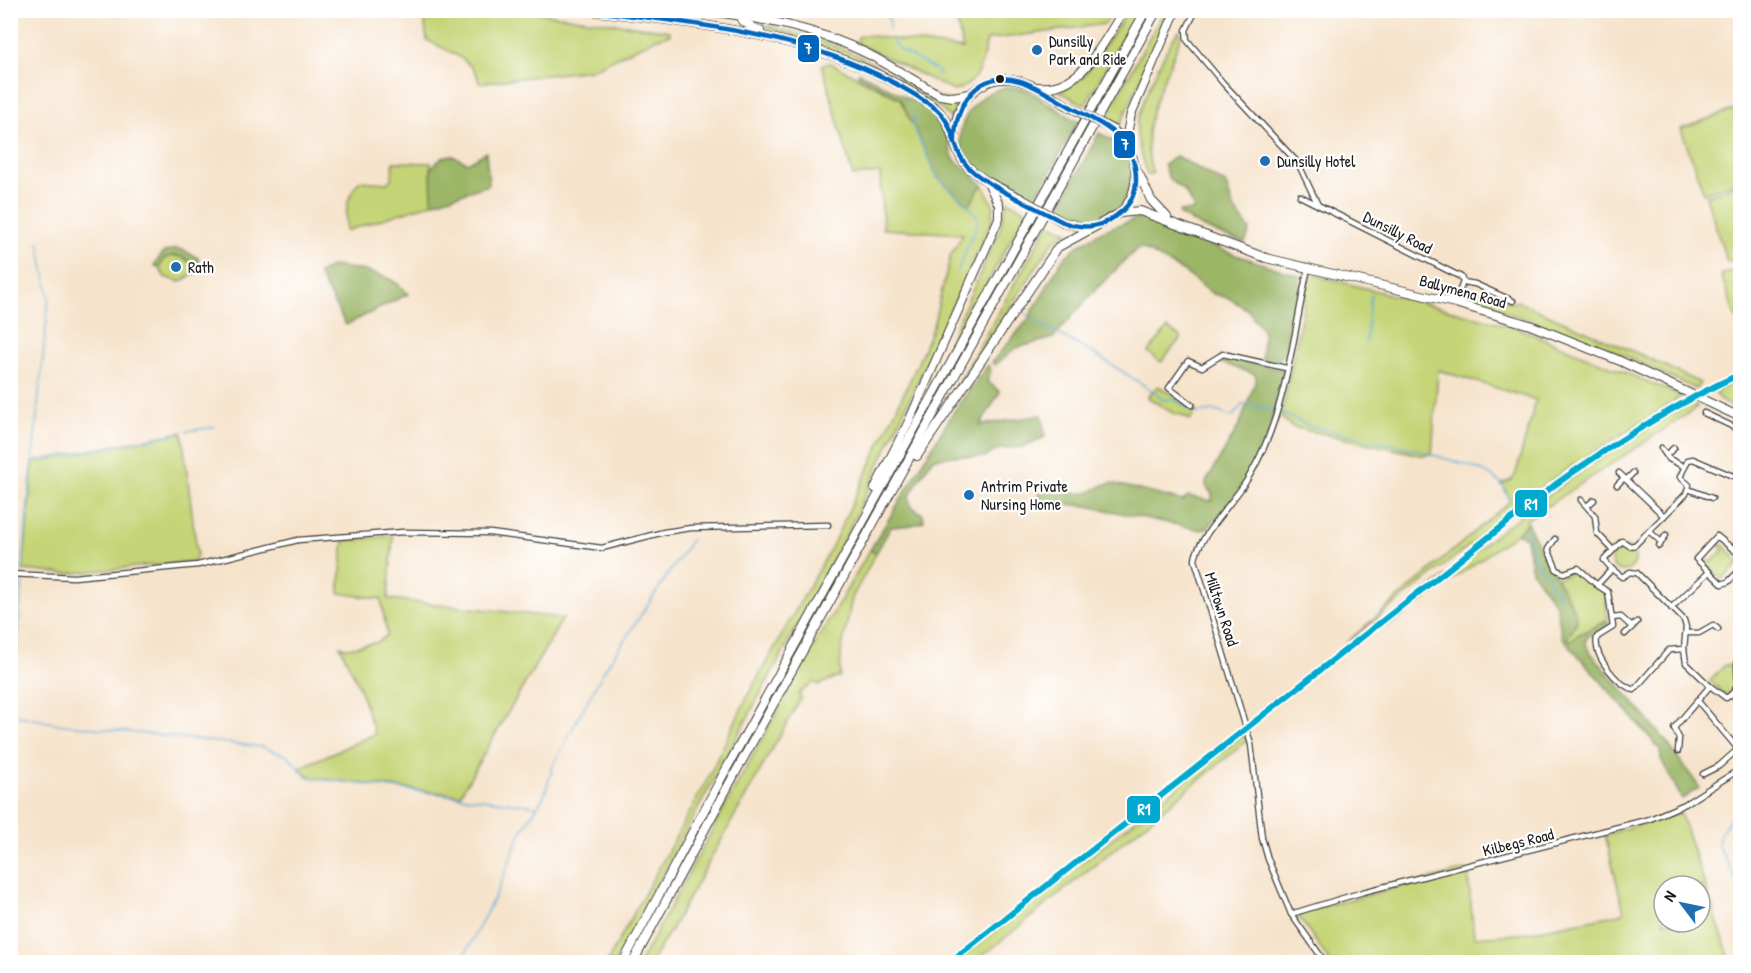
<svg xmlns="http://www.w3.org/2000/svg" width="1751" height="973" viewBox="0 0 1751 973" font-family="'Patrick Hand',sans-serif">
<rect width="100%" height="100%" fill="#fff"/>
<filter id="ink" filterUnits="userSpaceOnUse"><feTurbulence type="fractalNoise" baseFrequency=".0167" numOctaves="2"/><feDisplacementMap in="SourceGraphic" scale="12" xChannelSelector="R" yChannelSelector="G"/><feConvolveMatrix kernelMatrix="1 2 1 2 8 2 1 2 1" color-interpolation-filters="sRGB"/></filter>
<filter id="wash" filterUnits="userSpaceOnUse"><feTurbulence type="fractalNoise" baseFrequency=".008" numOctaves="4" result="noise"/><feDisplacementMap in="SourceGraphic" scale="24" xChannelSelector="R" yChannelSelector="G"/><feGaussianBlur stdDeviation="1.35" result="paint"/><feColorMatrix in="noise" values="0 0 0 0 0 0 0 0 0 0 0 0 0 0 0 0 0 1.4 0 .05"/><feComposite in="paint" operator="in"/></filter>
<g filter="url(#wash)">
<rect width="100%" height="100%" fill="#f6e3cb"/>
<g fill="#c5d476" stroke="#707849" stroke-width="1.5" fill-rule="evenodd">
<path d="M423,11h99l148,20v4l-13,3 -66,32 -112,13c-2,-22 -35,-34 -52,-43z"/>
<path d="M1003,11h111l-9,13 -118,16c-5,21 -7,44 -33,51l-97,-48 1,-6 7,-2 98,14 -6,-27z"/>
<path d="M1128,11h10l-53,94 -25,-13 23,-15z"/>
<path d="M1164,11h7l-4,1 2,4 -49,109 -14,-8z"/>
<path d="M749,22c37,8 75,18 110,34 28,14 69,44 100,45l-8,18c-21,-27 -123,-71 -159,-83 -13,-4 -33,-4 -43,-14z"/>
<path d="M1179,31l2,5c-15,44 -46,90 -28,137l-6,2c-5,-16 -11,-34 -10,-51 1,-15 32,-84 42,-93z"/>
<path d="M830,63l70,36 9,18 71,70 4,-1 10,21 -2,14 -144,311 -233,430h-8l99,-180 43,-89 83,-147 86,-183 15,-37 18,-72 12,-20 -80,-5 -3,-56 -27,3 -31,-111z"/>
<path d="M1740,107v74l-36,12 -23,-64z"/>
<path d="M393,162l38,1 1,40 -86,28c-1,-17 0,-37 14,-50l27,2 5,-5z"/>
<path d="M1740,184v73l-13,5 -21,-66z"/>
<path d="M1007,201l20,10 -100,180 73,-162z"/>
<path d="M1049,223l19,9 -15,10 -103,156z"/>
<path d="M172,255c12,2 21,5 23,18l-15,9 -15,-5 -6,-9 6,-10z"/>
<path d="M1740,268v62l-19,-55z"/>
<path d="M1310,274l205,53 167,69 -121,77 -215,170 164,-142 -8,-17 10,-4 4,-7 20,-73 -98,-30 -6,84 -11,1 -129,-28 -11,-10z"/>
<path d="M1469,287l44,16 4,-2 129,56 54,26 -4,6 -88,-41 -142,-50 -2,-4z"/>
<path d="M1168,328l13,10 -20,24 -13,-10z"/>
<path d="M1740,378v32l-19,-9 -7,-9z"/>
<path d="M1158,386l38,23 -5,11 -12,-6 -3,1 -29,-18z"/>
<path d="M1690,404h5l3,3 -172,113 1,3 -10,10 -130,94c89,-80 197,-167 303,-223z"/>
<path d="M182,432l15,122 -2,7 -129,13 -43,-4 10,-108z"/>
<path d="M393,536l-5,63 175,19 -103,177 -147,-17 -14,-10 76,-34 -17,-50 -18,-38 8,2 30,-6 9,-7 -6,-36 -42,-6 4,-45 1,-7z"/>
<path d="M1719,540l21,23 -18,16 -23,-21 4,-3 8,8 12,-13 -8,-8z"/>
<circle cx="1623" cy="559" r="12"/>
<path d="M870,550l6,3 -24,45 -11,55 -1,23 -22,9 -3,-3 -16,11 2,5 -131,233 -19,31h-11l154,-282z"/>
<path d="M1575,571l30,22 3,27 -29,14 -8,8 -4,-4 10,-18 -20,-42z"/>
<path d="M1725,665l11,2c0,11 1,25 -12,27l-14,-13z"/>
<path d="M1245,734l2,7 -257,209 -18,12h-17z"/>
<path d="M1680,812l51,150h-401l-31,-45 3,-5 163,-42 3,3 6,64 45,-3 100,-20 5,-2 -19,-77zM1664,886h36v36h-36z"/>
</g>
<g fill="#9cb667" stroke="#5c6942" stroke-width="1.5">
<path d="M859,72l72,39 13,16 9,31 31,28 -4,1 -11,19 -31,-28 -38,-79 -42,-24z"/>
<path d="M1010,87l17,3 51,32 -43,77c-19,-10 -42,-18 -59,-30 -35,-26 -6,-80 34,-82z"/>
<path d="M1099,133c8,5 18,9 24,15 27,26 -6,82 -41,76 -8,-1 -18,-9 -25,-13z"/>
<path d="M486,152l3,33 -57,18 -1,-35 12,-11 8,-2 17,8z"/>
<path d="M1176,156l50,28 7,23 17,23 -5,13 -39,-14 -26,-14 -1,-3 14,-2 1,-3 -10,-17 -15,-11 -5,-14z"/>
<path d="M1141,217l18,4 68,31 73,24 1,15 -13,41 -2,20 -10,10 -14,-3 1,-28 -15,-21 -19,-12 -16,-4 -29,-22 -42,-24 -5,1 -42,41 -42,48 -37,10 -21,17 -3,-3 35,-41 35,-61 14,-13 26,-16z"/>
<path d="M175,249l8,1 15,8 4,12 -7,3c-3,-15 -17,-20 -30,-15l-6,10 -5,-3 10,-13z"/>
<path d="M333,266c25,3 59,7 75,28l-62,31 -28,-51z"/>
<path d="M1220,357l64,13c-5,19 -7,40 -14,60 -11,34 -37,73 -63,98l-5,2 -115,-24 -51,-5 3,-8c15,-2 30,1 45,0 11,-1 16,-9 28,-10l71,18 5,-5 24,5v-7l-6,-8v-4l34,-58 16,-44 -1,-6 -34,-11z"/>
<path d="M988,365l3,5 -4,11 13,11 -20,33 62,-10 3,22 -23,10 -24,2 -13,8 -31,-1 -22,3 -23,37 1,9 13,10 1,6 -11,4 -22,2 -15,26 -6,-3 86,-142z"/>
<path d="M1527,523l48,89 2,9 -10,17 4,3 4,-5 31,-14 3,2 -7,8 -14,4 -3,6 6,11 74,87 32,44 2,4 -17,11 -21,-40 -1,-10 -98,-112 -6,-32 -24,-34 -6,-33 -9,-5z"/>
</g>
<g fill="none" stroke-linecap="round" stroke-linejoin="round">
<g stroke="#5dabd6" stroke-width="1.5">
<path d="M882,10l8,11 -1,8"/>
<path d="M1736,10l4,7"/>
<path d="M892,41l8,9 39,22 -2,3"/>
<path d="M915,115l-3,10 26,53 31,28 10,13 -21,51"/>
<path d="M1021,310l16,12 59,33 60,38 6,7 11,-1 23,14 20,-2 16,6 11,-13 31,7"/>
<path d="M1368,318l3,-24"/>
<path d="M1366,342l2,-21"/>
<path d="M1279,412l31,14 116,26c29,13 74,13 84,49"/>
<path d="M187,431l27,-4"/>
<path d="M34,462l147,-29"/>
<path d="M1525,527l11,37 12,13 4,10 6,4v9"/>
<path d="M23,572l4,-58 22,-217 -10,-55"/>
<path d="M10,679l5,-9 8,-93"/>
<path d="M10,714l48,10 204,23 26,9 18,20 7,2 223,28"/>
<path d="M1740,804l-20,30 -2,12 22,40"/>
<path d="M461,962l37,-72 23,-58 23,-36 9,-30 25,-48 27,-49 86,-129"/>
</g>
</g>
</g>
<g filter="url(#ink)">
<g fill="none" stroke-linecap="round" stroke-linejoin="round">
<g stroke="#3d3a36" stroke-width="7">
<g id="street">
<path d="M1196,10l-10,20 1,10 36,43 75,80 20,42"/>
<path d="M1300,196l161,81 2,5 -8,21"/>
<path d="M1308,268c-16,71 -22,150 -61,212 -12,20 -51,60 -52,80l56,184 11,94 6,21 23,55 34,48"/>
<path d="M1463,282l12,2 38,17"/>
<path d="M1192,405l-23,-17 19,-27 14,6 21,-13 63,14"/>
<path d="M1704,413l36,17"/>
<path d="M1661,448l8,11 16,8"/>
<path d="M1666,455l8,-7"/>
<path d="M1619,473l45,43"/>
<path d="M1626,480l7,-7"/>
<path d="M1617,485l7,-7"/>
<path d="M1688,489l24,9"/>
<path d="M1581,500l14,16 2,17 15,16"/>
<path d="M1587,506l7,-6"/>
<path d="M1649,531l11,10"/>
<path d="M1555,539l-7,10 9,21 7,3 14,-5 19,17"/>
<path d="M1659,546l7,-11"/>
<path d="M1733,548l7,-8"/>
<path d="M1740,555l-23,-19 -21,23 26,25 6,-2 12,-12"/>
<path d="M1612,569l10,8 8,-5 7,1 47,47 2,7 -2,22 -15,1 -35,40c-17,-6 -41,-33 -37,-53l16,-10 -5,-35 -11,-7z"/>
<path d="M1612,569l-8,-9 18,-19 8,5 5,-1 51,-51 3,-9 -9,-8 8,-17 5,-1 42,18 5,-10"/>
<path d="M10,574l64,3 124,-12 100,-25 105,-8 87,1 112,15 62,-16 27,-4 137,-3"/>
<path d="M1671,608l37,-35"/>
<path d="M1612,618l9,-1 11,10"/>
<path d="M1686,633h13l14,-8 5,4"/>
<path d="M1625,634l12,-12"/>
<path d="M1684,649l2,14 24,23"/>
<path d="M1697,700l41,49 -19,17 -16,8"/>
<path d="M1678,751l1,-13 -5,-10 36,-42 16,12c21,-12 5,-29 14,-46"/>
<path d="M1291,914l72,-22 287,-73 35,-15 55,-35"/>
</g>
</g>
<g stroke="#3d3a36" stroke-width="10">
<g id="highway">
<path d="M584,10c119,14 247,25 349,96 20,15 17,36 30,55 13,18 38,27 57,37"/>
<path d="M700,10c57,7 117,18 168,44 25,13 48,28 72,41l13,2 16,-3"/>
<path d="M742,21l18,10"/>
<path d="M1038,87c44,5 65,-45 86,-77"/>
<path d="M955,134c-1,-34 30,-64 65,-53 18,5 35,17 50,26"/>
<path d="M1125,143l6,-29 45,-104"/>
<path d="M1139,174l12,26 16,17"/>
<path d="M1120,213l20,-2 126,47 189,45 75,22 88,35 122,57"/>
<path d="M1063,222l24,6"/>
<path d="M917,456l141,-209 62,-34c24,-24 19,-62 -7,-83"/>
<path d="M875,488l34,-67 90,-203v-13l-11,-23"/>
<path d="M623,962l100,-187 423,-765"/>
<path d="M633,962l100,-185 424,-767"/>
</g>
</g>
<use href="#street" stroke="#fff" stroke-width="4.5"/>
<use href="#highway" stroke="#fff" stroke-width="8"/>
<g stroke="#3d3a36" stroke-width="10" stroke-linecap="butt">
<g id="highway-bridge">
<path d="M1070,107l43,23"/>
<path d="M1020,198l43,24"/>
</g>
</g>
<use href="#highway-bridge" stroke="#fff" stroke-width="8"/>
<g stroke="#fff" stroke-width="9">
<path id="bus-1" d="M584,10c119,14 246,25 348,96 25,17 18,42 36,61 20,20 69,41 95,55 22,8 40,6 59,-11 9,-8 14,-20 14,-32 0,-42 -35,-55 -67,-73 -15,-8 -32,-20 -49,-25 -41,-13 -66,24 -65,60"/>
</g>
<use href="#bus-1" stroke="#0065bd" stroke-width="4.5"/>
<g stroke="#fff" stroke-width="10">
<path id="rail-1" d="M950,962l606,-478c58,-41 119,-80 184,-110"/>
</g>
<use href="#rail-1" stroke="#00a9ce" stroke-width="6"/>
</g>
</g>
<g fill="#1f6fb2" stroke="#fff" stroke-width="2">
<circle cx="1037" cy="50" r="6"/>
<circle cx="1265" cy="161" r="6"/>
<circle cx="176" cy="267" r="6"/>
<circle cx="969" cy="495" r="6"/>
</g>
<circle fill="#1c1c1c" stroke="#fff" stroke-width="2" cx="1000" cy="79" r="5"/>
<g text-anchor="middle" stroke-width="4.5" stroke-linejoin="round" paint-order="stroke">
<g font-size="16" fill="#1c1c1c" stroke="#fff" text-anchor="start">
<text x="1049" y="47">Dunsilly<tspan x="1049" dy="18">Park and Ride</tspan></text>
<text x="1277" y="167">Dunsilly Hotel</text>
<text x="188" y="273">Rath</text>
<text x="981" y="492">Antrim Private<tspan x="981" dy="18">Nursing Home</tspan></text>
</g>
<g font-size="16" fill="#1c1c1c" stroke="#fff">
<text transform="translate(1398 232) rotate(27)" y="6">Dunsilly Road</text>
<text transform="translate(1463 291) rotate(15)" y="6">Ballymena Road</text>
<text transform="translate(1222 609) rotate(72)" y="6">Milltown Road</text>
<text transform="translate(1518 842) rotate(-14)" y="6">Kilbegs Road</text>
</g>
</g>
<g stroke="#fff" stroke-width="2">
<rect x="797" y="34" width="23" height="29" rx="6" fill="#0065bd"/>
<rect x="1113" y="130" width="23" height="29" rx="6" fill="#0065bd"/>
<rect x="1514" y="489" width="34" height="29" rx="6" fill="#00a9ce"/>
<rect x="1126" y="795" width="35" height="29" rx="6" fill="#00a9ce"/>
</g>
<g font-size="16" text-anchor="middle" font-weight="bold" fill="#fff">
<text x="808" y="54">7</text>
<text x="1125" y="150">7</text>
<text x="1531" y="510">R1</text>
<text x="1144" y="815">R1</text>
</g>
<rect width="1751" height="973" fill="none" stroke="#fff" stroke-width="36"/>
<g transform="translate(1682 904) rotate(302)"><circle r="28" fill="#ffffff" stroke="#a4a4a4" stroke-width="1.5"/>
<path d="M0-4.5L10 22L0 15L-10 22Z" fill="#1f6fb2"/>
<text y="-9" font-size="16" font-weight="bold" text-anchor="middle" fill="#1c1c1c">N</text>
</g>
</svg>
